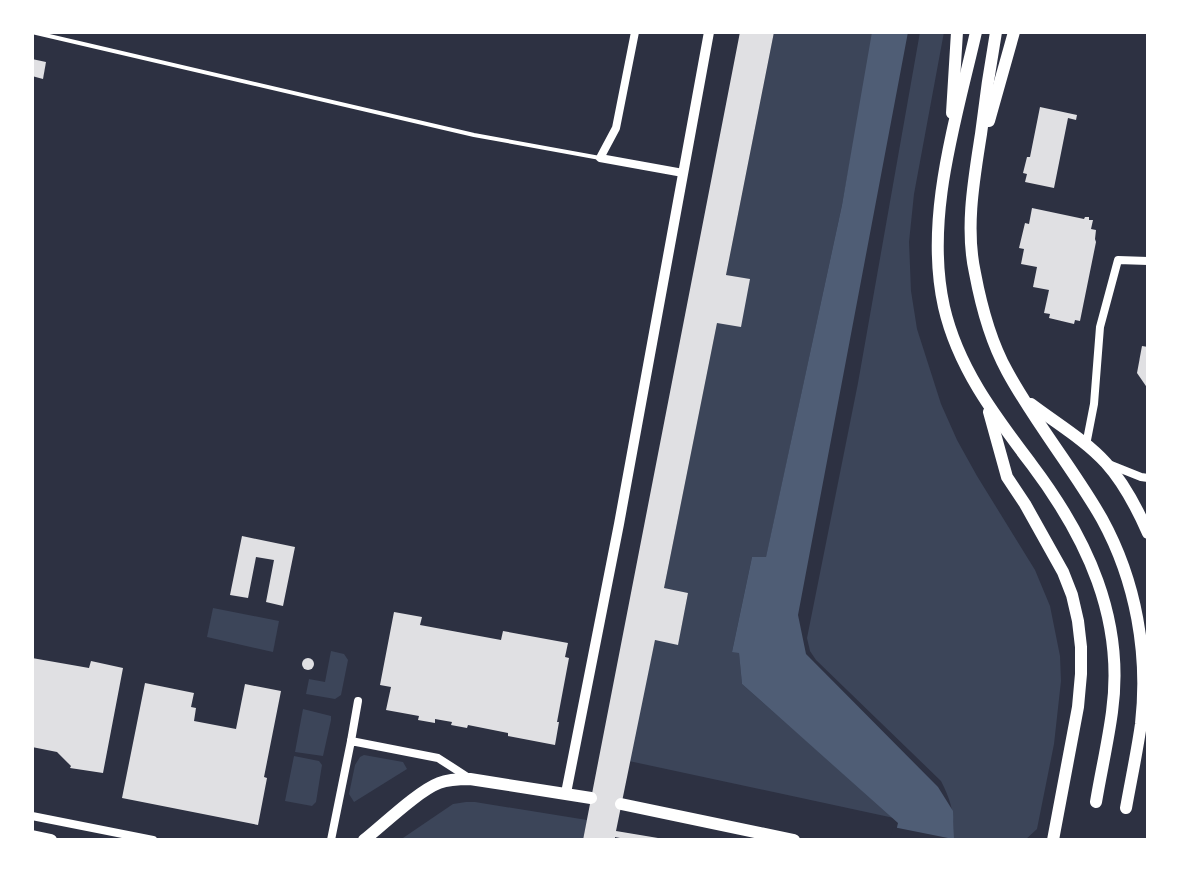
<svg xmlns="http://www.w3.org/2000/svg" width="1180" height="872" viewBox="0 0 1180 872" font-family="'Times New Roman',serif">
<rect width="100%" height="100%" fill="#2d3142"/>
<g fill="#3c4559">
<path d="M774,32h100l-32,173 -76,353 -14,-1 -20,95h7l3,32 152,134 -265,-57 26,-121 23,4 10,-51 -24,-5 53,-265 32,-44 -23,-4z"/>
<path d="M920,32h24l-30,162 -5,48 2,49 6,38 24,75 16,36 20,36 58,94 15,36 10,50 1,25 -7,63 -17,85 -12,11h-72c2,-23 -1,-38 -12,-59l-125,-121 -6,-9 -3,-13 51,-255z"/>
<path d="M213,608l66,13 -6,31 -66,-15z"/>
<path d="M331,651l13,3 4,6 -7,35 -6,4 -29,-5 3,-15 16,3z"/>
<path d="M303,709l28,7v4l-8,36 -28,-4z"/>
<path d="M364,755l39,7 4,7 -53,33 -5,-8 6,-29 5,-8z"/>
<path d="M294,756l25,5 3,4 -6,37 -4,4 -27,-5z"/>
<path d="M466,802h9l112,18 -4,20h-183l53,-36z"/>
</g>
<path fill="#4f5d75" d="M872,32h36l-110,583 8,39 132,133 15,24 1,29h-60l4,-17 -156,-139 -3,-31 -7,-1 20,-95h14l76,-352z"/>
<path fill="#2d3142" d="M893,827l65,13h-68z"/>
<g fill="#e0e0e3">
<path d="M740,32h34l-48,243 24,4 -9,48 -24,-4 -53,265 24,5 -10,52 -23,-5 -39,191 42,7v2h-28l-15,-3v3h-32z"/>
<path d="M32,59l14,3 -3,17 -11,-3z"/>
<path d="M1040,107l37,8 -1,5 -8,-2 -14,70 -29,-6 2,-8 -4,-1 4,-16h3z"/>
<path d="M1032,208l52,11 1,-2h4v3h4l-2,9 5,1 -1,9 1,3 -16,79 -5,-1 -1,4 -25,-6 1,-4 -6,-1 5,-23 -16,-3 4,-20 -16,-3 3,-15 -5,-1 6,-25 4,1z"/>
<path d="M1142,346l6,1v42l-11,-16z"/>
<path d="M242,536l53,11 -12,59 -17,-4 8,-42 -18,-3 -8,41 -18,-3z"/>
<path d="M394,612l28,5 -2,8 81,15 2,-9 65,12 -3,14 4,1 -12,64h2l-4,23 -47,-9v-3l-40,-8 -1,3 -16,-3 1,-3 -17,-3v4l-17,-3 1,-4 -33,-6 5,-23 -11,-2z"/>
<circle cx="308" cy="664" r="6"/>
<path d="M32,658l57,10 2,-7 32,7 -20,105 -33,-5 1,-2 -14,-14 -25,-5z"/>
<path d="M145,683l49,10 -3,14 5,1 -2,13 42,8 9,-45 36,7 -17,86 3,1 -9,47 -136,-27z"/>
</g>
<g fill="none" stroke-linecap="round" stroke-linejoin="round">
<path stroke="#fff" stroke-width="4" d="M32,32l442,103 126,23"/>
<g stroke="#fff" stroke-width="8">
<path d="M635,32l-19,96 -16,30 83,15"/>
<path d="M1086,445l8,-41 6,-77 18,-67 30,1"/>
<path d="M1111,465l30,12 7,1"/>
<path d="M351,741l7,-40"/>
<path d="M32,816l121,24"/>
<path d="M331,840l20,-99 87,17 31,20"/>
</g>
<path stroke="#fff" stroke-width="10" d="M566,793l53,-269 90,-492"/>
<g stroke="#fff" stroke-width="12">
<path d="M976,32c-20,88 -52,186 -32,275 14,61 51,109 88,158 55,73 93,154 80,247 -4,30 -11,60 -16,90"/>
<path d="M996,32c-6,34 -11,68 -15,102 -7,45 -16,94 -6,139 6,32 16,69 32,98 28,52 66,97 95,148 34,62 47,135 39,205 -4,28 -10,56 -15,84"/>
<path d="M952,113l5,-81"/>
<path d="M989,121l25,-89"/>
<path d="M1031,404c25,19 54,36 75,59 18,20 31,45 42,70"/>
<path d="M989,412l18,65 18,27 38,68 9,23 6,26 3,26v27l-3,33 -25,133"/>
<path d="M621,804l173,36"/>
<path d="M32,836l19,4"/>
<path d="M364,840c19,-15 54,-49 75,-57 10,-4 21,-4 31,-4l121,19"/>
</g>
</g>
<rect width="1180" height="872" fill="none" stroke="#ffffff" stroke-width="68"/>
</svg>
